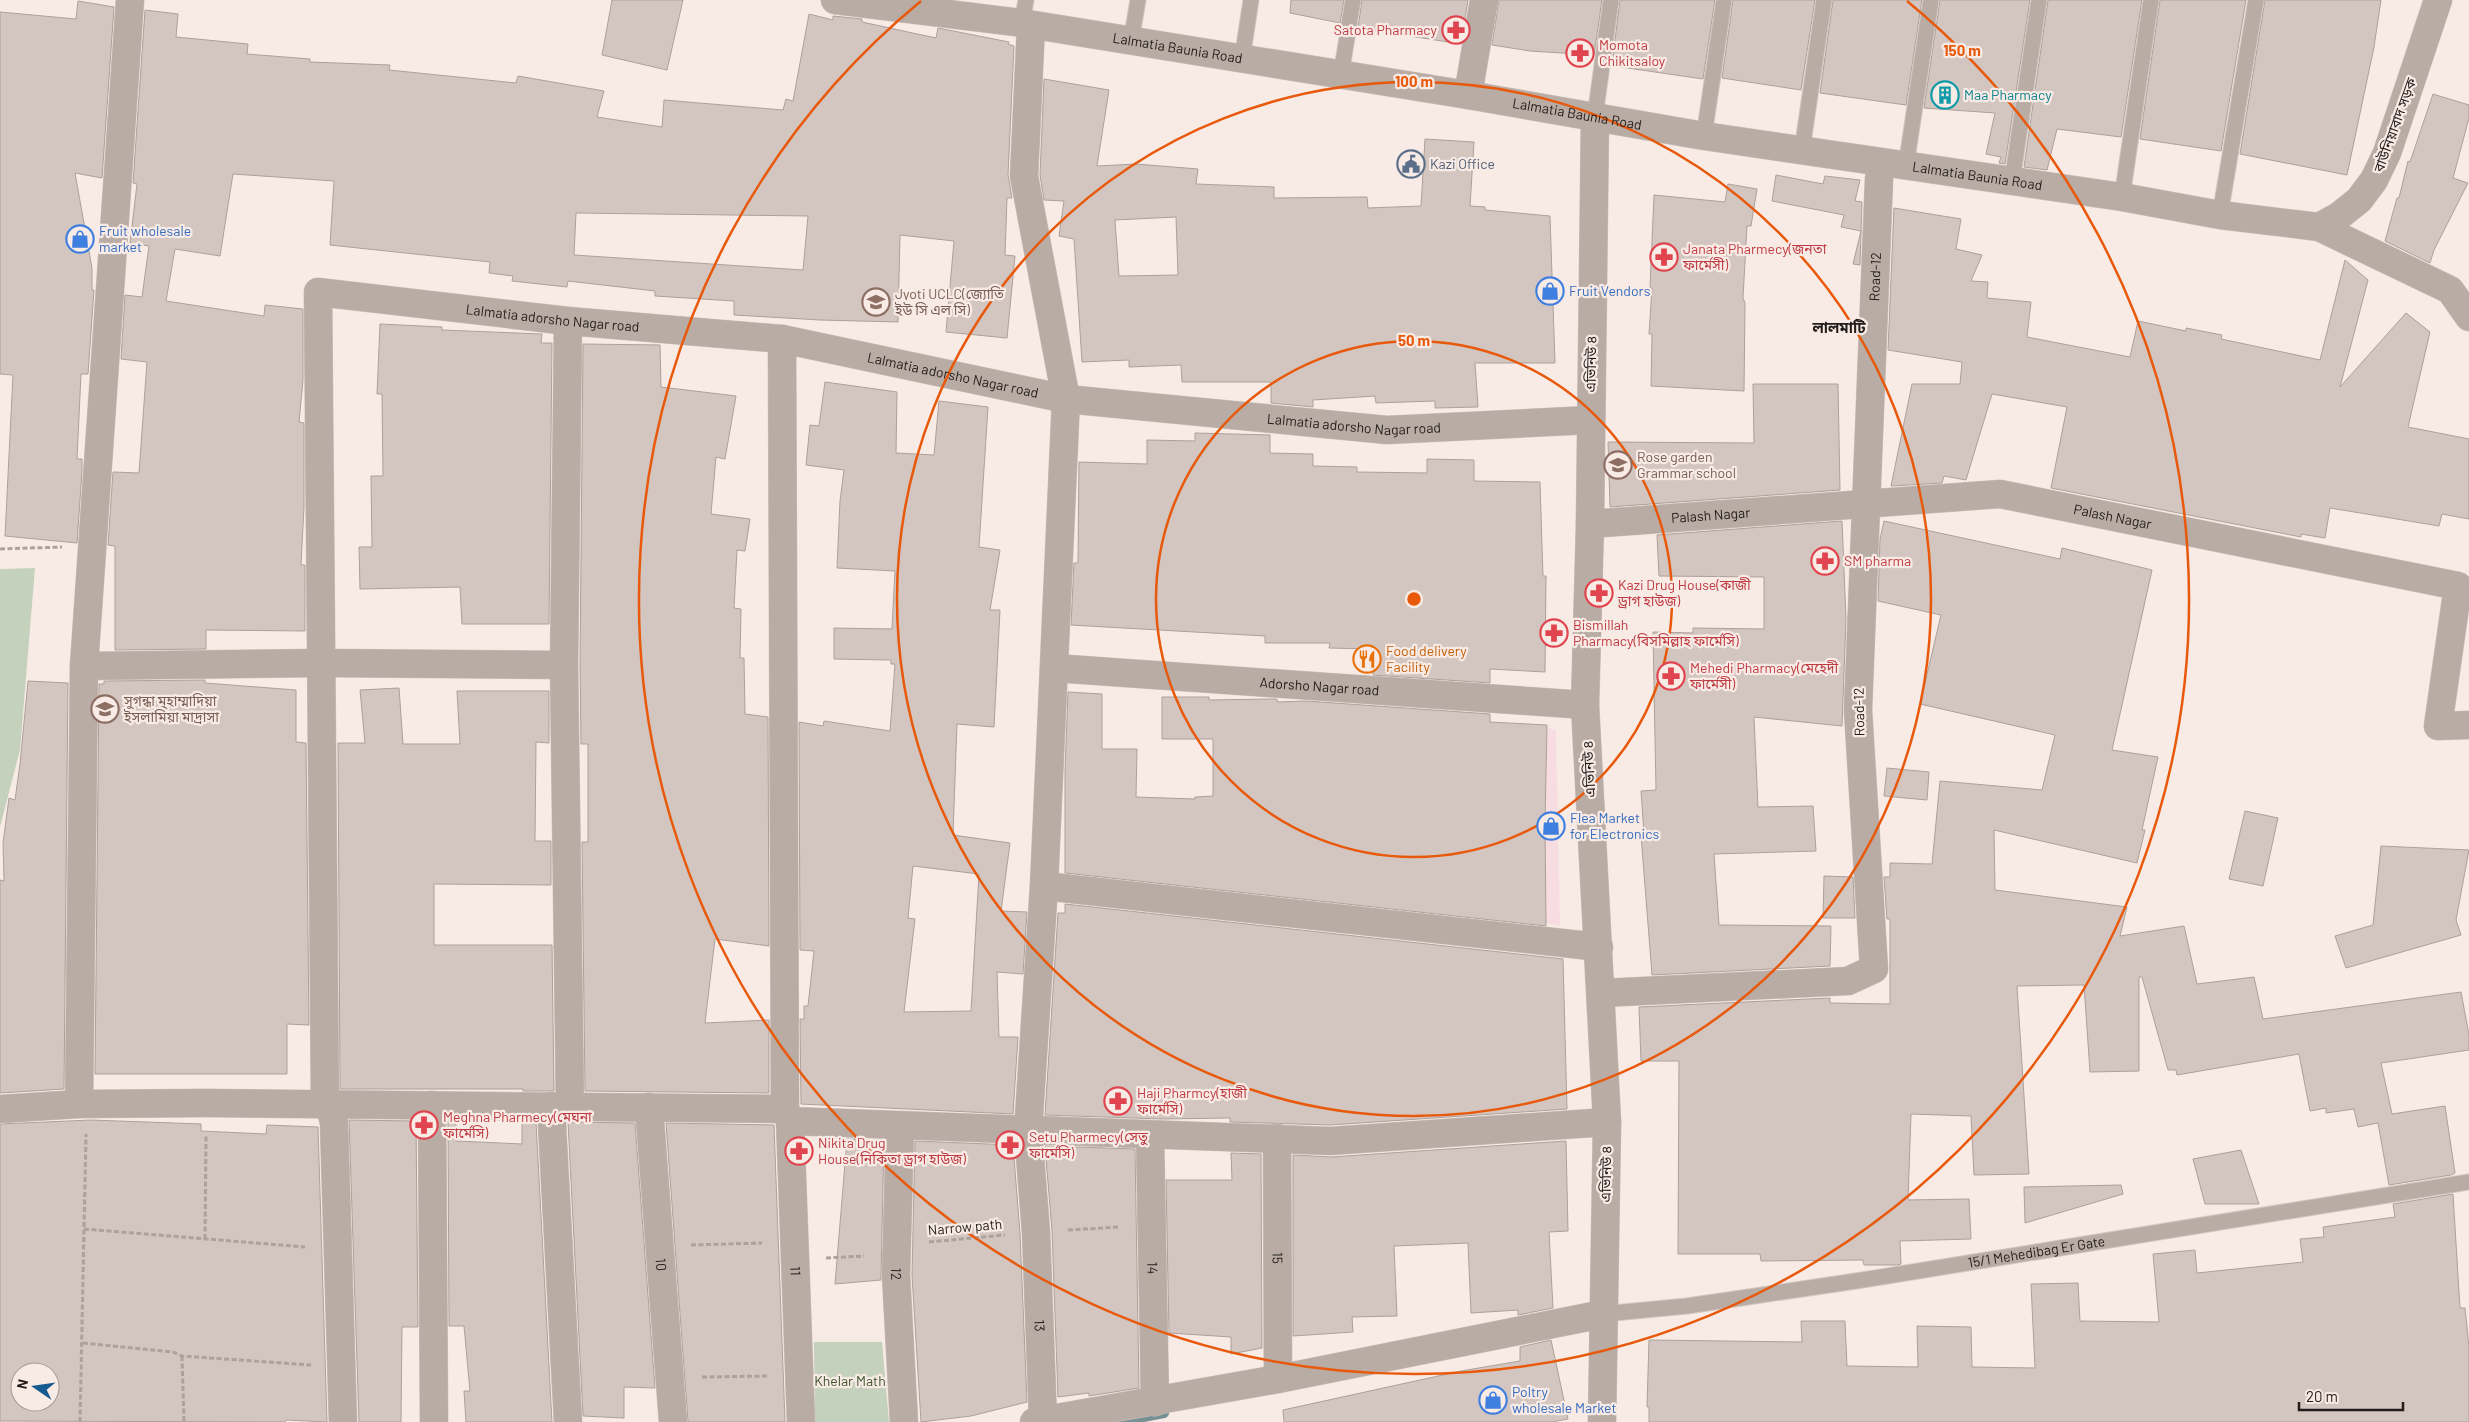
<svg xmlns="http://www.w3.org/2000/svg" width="2469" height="1422" viewBox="0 0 2469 1422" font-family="Barlow,'Noto Sans Bengali',sans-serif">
<rect width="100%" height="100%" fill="#f8ebe5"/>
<path fill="#f7dce2" d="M1542,727l14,3 4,196 -14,-3z"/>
<g fill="#c4d1bc">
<path d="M35,568l-15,182 -20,77v-258z"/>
<path d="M814,1342h68l7,80h-74z"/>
</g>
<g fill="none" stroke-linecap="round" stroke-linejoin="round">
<path stroke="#769093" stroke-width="10" d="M1119,1422l45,-9"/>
</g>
<g fill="#d3c6c0" stroke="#ada09a" fill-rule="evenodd">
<path d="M612,0h71l-16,70 -65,-15z"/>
<path d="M1291,0h53l-4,23 -50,-10z"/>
<path d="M1362,0h106l-7,44 -103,-16z"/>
<path d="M1499,0h103l-8,55 -64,-4 -38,-6z"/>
<path d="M1620,0h95l-12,79 -89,-13 1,-9 -2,-1z"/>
<path d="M1733,0h82l-14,90 -79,-12z"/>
<path d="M1833,0h89l-16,105 -86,-12z"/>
<path d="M1940,0h90l-25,164 -6,-1 2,-6 -15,-3 9,-41 -71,-5z"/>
<path d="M2048,0h94l-21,137 -64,-8 -10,41 -23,-3z"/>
<path d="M2160,0h86l-25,151 -81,-12z"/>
<path d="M2265,0h116l-7,47 -27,128 -107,-21z"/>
<path d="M78,1l36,6 -12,171 -27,-5 17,95v22h2l-6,84h-7l-4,85h5v12l-5,72 -72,-7 8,-161 -13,-1v-362l76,7z"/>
<path d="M145,10l33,4 -2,23 72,7 -1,10 63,5v3l80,3 -1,5 127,13 2,-7 86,15 -7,26 65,10 2,-27 119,10 3,-11 7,2 16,-87 24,6v-4l29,3v3l74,16 2,-10 71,14 -1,2 6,2 -6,129 4,23h-5l-2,57 10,1 -8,82 -61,-6 8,-91 -54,-6 -2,87 -78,-2 -86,-5v-14l-79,-5v-5l-87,-10 -1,6 -55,-6 1,-5 -24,-3 1,-11 -160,-17 4,-64 -101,-7 -13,82 -45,-7 -9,52 98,15 1,-11 38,4v71l-4,42 5,1v84l-3,58h4v66l-99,-1v19l-91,1v-104l-7,-1 5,-73 26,1 8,-111 -26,-3 4,-64 17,2 7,-51 -19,-3 7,-59 -4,-1zM576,213l232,3 -5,54 -229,-15z"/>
<path d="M1044,79l65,11 -12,76 39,-2 62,5 -2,15 78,3v11l93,-1 1,11 53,-2 4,-67 49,3 -4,64 15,1v3l65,6 5,147h-80l3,44 -43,1v-7l-59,2 -1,-7 -62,4v7l-42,-4v-21h-89l-1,-17 -52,2v-7l-47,2 -8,-123 -15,-3 5,-35 -20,-1 -4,-25zM1176,217l2,58 -59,1 -4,-56z"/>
<path d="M2433,94l36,11v13l-16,60 15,5 -34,67 -4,13 -45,-22 12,-43h2l9,-37 2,1z"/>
<path d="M1776,175l47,9 2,-8 35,4 -5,21 7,1 -2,63 -7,-1 8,-33 -20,-4 3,-12 -72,-14z"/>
<path d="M1728,184l29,5 -6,37h-4l-4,72 2,5 -1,88 -93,-5 1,-52h-3l3,-46h-2l4,-93 71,7z"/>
<path d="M1894,208l67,11 -5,30 26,6 -11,26 17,1 -1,16 44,4 -4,35 103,20 8,-36 48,10v-3l36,7 -1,4 99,21 25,-100 23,20 -28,107 66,-74 24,19 -22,95 61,12v80l-27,-5 -3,12 -109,-18 -5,30 -24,-4v3l-250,-49 16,-81 -75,-13 -26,86 -22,-4 -2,7 -51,3 21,-102h48l2,-22 -74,-12z"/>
<path d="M380,324l62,3v3l100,4 -1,9h11l-3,281h-87l-2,-37 -100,2 -1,-42h13l-1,-71h12l-1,-82h-5z"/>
<path d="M583,344l77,1 1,42 75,9 -11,63 -9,-2 -5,57 39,5 -5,32 -8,-1 -3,58 7,1 -1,49h4l1,56 23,3 1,229 -54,-7 -10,84 64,-3v73l-184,-2 -3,-249h6v-98h-7l-1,-79z"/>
<path d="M825,382l72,10 -1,61 38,2 5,-54 49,6 -9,140 21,3 -10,60h10l-6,117 -37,-3 -4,111 57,8 -9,68 26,1 -4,62 -26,-2 2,65h19l-5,77 -212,-10 -1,-85h4v-13h4l6,-55 -14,-1 -1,-228 24,4 1,-5 66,10 5,-67h-4v-4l-57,-1v-31l58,1 3,-58 -58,-3 3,-67 4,-31 -38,-5 4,-40 9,1zM913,866l66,8 -8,137 -67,1 11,-93 -7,-1z"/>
<path d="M1753,384h85l2,106 -230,17 -2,-65 146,1z"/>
<path d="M1195,433l75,2v18l43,1v12l44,1v5l70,1v-14l47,1v21l66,1 3,94h3l-1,96 -55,-3v14l-117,-8v-26l-44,-1 1,-5h-65v-7l-194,-11 3,-62h4l1,-101 68,2v-24l48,1z"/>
<path d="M1842,521l4,98 -4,107 -88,-9 4,90 55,-1 3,45 -102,3 5,71 112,1 -1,40 -178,9 -11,-140 3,-1 -3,-43 15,-1 -3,-158 40,1v-5l71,1v-52l-105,-1 -2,-41z"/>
<path d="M1884,521l176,38 2,-11 90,22 -40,180 46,7 -16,73h3l-8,33 -143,-33 1,60 132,17 -7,29 64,-10 13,58 57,-7 9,42 198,-27 8,43v15l-88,13 11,51 53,-8 10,67 -4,2 -62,10 -11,-62 -20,4 -4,-18 -28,4v-5l-16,3 -11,-57 -122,21 -1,-5h-8l-26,-93h-3v94l-49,1 -6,-87 -67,1 12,188 -55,1 -3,-59 -60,-2 -3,86 61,-1 2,40 -71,2 1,23 -4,1h-33l-1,-5 -102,1 -1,-7h-82l1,-193h-38l-2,-54 191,-9v5l60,1v-85h-3l-3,-42h6v-14l42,1 8,-83 102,9 13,-55 -135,-31 21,-89 -63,-14 2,-62z"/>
<path d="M205,680v3l91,7v52l10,1 3,282 -22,-1v50h-192l4,-390h5v-3z"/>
<path d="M28,681l40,2 -4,406 -64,4v-213l4,1 -1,-38 6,-45 6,2 5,-36z"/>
<path d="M399,688l4,56h57l-3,-53h92v52l-13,-1 -1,99h16v44l-117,-1v61h118l2,146h-31v-2h-183l-2,-346h27l-5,-53z"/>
<path d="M1068,692l34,2v55h35l-1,48 59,2v-2l18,-1v-57h-51v-42h47v3l65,-1h3v3l29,-1 184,13v8l57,3 -2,97 1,104 -481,-53v-102z"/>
<path d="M1887,768l42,4 -2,28 -43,-4z"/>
<path d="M2245,811l33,7 -15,68 -34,-7z"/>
<path d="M2381,846l88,4 -13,70 5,15 -115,33 -11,-32 38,-11z"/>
<path d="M1824,876l29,1 2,41h-32z"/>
<path d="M1065,904l498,55 4,150 -237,16 -100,-3v-4l-68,1 -117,-4 13,-202h7z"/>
<path d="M91,1120l110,4v7l65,3 1,-9 51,2 9,295 -41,-2 -1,2 -285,-1v-297zM20,1372h30v30h-30z"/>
<path d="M349,1120l67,1 2,206h-16l-1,95h-42z"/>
<path d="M448,1121h8v20l66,3v-22h14l16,300h-86l-2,-31h6l-6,-65h-15z"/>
<path d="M568,1122l67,1 20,265 -31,-1v31l-41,-2z"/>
<path d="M666,1123l108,2 11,297h-97z"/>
<path d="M847,1139l37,1 -3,140 -46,4z"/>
<path d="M915,1141l98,4 7,88 7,169 -56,14 -50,6 -9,-147z"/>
<path d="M1566,1141l2,90 -19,1 4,76 -35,7v-5l-47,3 -3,-70 -74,3 3,70 -45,1 1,15 -60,4v-181l38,2z"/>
<path d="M1045,1146l90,3 4,239 -50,8v-3l-31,4 -6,-166z"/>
<path d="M2241,1150l18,54h-54l-12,-45z"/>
<path d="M1231,1153l30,1 1,194 -31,6v-17l-62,-4 -3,-153h66z"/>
<path d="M2121,1185l2,9 -98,29 -1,-36z"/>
<path d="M2453,1194l7,114h5l4,39v75h-820v-15h-2l2,-67 153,2 -1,-21h44l2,45 71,1 -1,-41 54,1 1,40 63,1 -4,-84 47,-1 2,38 79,1 -6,-68 42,-4 2,23 106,-11 -3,-23 24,-2 -1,-10 72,-10 -2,-13z"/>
<path d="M1551,1340l17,79 -16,3h-268l-1,-12 178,-39 59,-10v-14z"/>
</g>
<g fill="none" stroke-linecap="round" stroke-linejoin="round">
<g stroke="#d1c6c1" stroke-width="17">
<g id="service">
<path d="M1022,23l4,-23"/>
<path d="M1131,41l7,-41"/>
<path d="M1242,59l9,-59"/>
<path d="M1341,75l12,-75"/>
<path d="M1595,116l16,-116"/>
<path d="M1704,136l20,-136"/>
<path d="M1802,150l22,-150"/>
<path d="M1906,166l25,-166"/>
<path d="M2012,181l27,-181"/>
<path d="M2122,197l29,-197"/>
<path d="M2220,215l36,-215"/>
<path id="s1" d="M1603,1314l84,-8 169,-25 613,-99"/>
</g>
</g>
<g stroke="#d1c6c1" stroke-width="29">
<g id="minor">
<path id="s2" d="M1031,25l-7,151 42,223 -22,487 -16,245 8,101 7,188"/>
<path d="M1468,95l16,-95"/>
<path d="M2319,227l131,63 19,27"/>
<path d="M568,321l-4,344 6,441"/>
<path d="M782,339l3,770"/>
<path id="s3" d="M1590,524l410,-30 458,92 -20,140 31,-1"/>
<path d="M84,666l238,-3 242,2"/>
<path id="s4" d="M1054,668l531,37"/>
<path d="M1044,886l555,61"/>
<path id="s5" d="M1602,993l246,-12 26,-12 -16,-259 21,-531"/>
<path d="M79,1104l5,-438 46,-666"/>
<path d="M432,1105l2,317"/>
<path d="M551,1106l17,316"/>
<path id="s6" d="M649,1107l24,315"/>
<path d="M0,1109l79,-5 127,-1 579,6 5,12 540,20 277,-19"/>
<path id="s7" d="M790,1121l11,301"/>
<path id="s8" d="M900,1126l-4,149 8,147"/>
<path id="s9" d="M1150,1136l5,266"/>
<path id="s10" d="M1277,1138l1,241"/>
<path id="s11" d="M343,1422l-9,-299 -3,-13 -6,-6 -7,-812 250,29 214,18 284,60 321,31 203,-10"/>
<path d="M1034,1422l244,-43 325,-65"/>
</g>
</g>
<g stroke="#d1c6c1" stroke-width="29">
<g id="tertiary">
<path id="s12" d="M835,0l187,23 446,72 236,41 418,61 98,18 99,12 20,-11 20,-16 15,-20 13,-27 51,-153"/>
<path d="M1595,116l-5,408 -5,181 22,417 -5,300"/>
</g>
</g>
<g stroke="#aba19d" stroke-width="3" stroke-dasharray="5 2.5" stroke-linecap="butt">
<path d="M0,549l62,-2"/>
<path d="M84,1229l221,18"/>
<path d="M1068,1230l51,-3"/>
<path d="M205,1239l1,-105"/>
<path d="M929,1242l76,-7"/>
<path d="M691,1245l71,-2"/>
<path d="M826,1258l38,-2"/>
<path d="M83,1343l90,9 9,4 129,9"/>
<path d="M182,1356l2,66"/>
<path d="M702,1377l66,-1"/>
<path d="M80,1422l6,-288"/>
</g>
<use href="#service" stroke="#b9aca4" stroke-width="15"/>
<use href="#minor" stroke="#b9aca4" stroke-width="28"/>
<use href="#tertiary" stroke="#b9aca4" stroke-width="28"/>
</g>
<g fill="none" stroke="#e8590c" stroke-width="2.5">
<circle cx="1414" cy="599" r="258"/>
<circle cx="1414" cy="599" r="517"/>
<path d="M1907 1A775 775 0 1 1 921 1"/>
</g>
<defs>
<g id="pharmacy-ring" transform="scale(1.4375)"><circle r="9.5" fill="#f8ebe5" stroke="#e0444e" stroke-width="1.5"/><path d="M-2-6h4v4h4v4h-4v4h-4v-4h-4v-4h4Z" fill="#e0444e"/></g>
<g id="building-ring" transform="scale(1.4375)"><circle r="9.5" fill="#f8ebe5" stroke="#0f9aa8" stroke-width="1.5"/><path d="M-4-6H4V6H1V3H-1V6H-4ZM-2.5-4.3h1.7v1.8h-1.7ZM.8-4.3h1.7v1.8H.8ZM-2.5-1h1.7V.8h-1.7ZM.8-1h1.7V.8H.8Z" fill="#0f9aa8"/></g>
<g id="civic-ring" transform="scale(1.4375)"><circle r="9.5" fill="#f8ebe5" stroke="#5c6f8a" stroke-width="1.5"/><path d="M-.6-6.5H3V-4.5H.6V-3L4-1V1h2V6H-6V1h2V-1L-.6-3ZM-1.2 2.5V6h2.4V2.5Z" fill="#5c6f8a"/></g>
<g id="shop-ring" transform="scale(1.4375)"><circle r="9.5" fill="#f8ebe5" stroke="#3f7fe0" stroke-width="1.5"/><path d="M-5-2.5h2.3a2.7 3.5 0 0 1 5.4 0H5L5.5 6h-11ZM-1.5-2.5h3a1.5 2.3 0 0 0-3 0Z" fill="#3f7fe0"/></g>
<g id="school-ring" transform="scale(1.4375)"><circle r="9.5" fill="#f8ebe5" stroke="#8d6e63" stroke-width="1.5"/><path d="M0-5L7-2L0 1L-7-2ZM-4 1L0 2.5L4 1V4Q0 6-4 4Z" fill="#8d6e63"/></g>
<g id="restaurant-ring" transform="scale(1.4375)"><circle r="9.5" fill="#f8ebe5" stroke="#e8710a" stroke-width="1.5"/><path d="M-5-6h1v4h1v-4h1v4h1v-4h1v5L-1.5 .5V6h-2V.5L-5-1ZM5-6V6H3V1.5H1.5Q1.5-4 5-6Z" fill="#e8710a"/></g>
</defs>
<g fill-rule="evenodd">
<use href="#pharmacy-ring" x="1456" y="30"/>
<use href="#pharmacy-ring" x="1580" y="53"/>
<use href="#building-ring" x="1945" y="95"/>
<use href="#civic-ring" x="1411" y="164"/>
<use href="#shop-ring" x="80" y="239"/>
<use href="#pharmacy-ring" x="1664" y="257"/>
<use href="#shop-ring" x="1550" y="291"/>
<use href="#school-ring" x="876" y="302"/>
<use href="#school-ring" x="1618" y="465"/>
<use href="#pharmacy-ring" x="1825" y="561"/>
<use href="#pharmacy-ring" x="1599" y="593"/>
<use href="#pharmacy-ring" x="1554" y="633"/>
<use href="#restaurant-ring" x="1367" y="659"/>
<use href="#pharmacy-ring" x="1671" y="676"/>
<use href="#school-ring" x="105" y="709"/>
<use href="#shop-ring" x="1551" y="826"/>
<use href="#pharmacy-ring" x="1118" y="1101"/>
<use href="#pharmacy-ring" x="424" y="1125"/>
<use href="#pharmacy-ring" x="1010" y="1145"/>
<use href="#pharmacy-ring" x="799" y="1151"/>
<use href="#shop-ring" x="1493" y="1400"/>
</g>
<g text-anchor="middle" stroke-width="4.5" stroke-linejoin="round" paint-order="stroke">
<g font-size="14" fill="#be3a42" stroke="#f8ebe5" text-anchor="start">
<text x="1437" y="35" text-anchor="end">Satota Pharmacy</text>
<text x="1599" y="50">Momota<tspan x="1599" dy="16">Chikitsaloy</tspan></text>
<text x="1683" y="254">Janata Pharmecy(জনতা<tspan x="1683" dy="16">ফার্মেসী)</tspan></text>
<text x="1844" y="566">SM pharma</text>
<text x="1618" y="590">Kazi Drug House(কাজী<tspan x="1618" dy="16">ড্রাগ হাউজ)</tspan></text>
<text x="1573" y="630">Bismillah<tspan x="1573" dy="16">Pharmacy(বিসমিল্লাহ ফার্মেসি)</tspan></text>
<text x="1690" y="673">Mehedi Pharmacy(মেহেদী<tspan x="1690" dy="16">ফার্মেসী)</tspan></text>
<text x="1137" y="1098">Haji Pharmcy(হাজী<tspan x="1137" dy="16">ফার্মেসি)</tspan></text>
<text x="443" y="1122">Meghna Pharmecy(মেঘনা<tspan x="443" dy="16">ফার্মেসি)</tspan></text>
<text x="1029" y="1142">Setu Pharmecy(সেতু<tspan x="1029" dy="16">ফার্মেসি)</tspan></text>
<text x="818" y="1148">Nikita Drug<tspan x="818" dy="16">House(নিকিতা ড্রাগ হাউজ)</tspan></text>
</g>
<g font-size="14" fill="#221d1b" stroke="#f8ebe5">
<text dy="5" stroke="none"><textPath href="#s12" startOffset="346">Lalmatia Baunia Road</textPath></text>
<text dy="5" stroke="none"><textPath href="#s12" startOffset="751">Lalmatia Baunia Road</textPath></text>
<text transform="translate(2395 125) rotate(-70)" y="5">বাউনিয়াবাদ সড়ক</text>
<text dy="5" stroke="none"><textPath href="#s12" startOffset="1156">Lalmatia Baunia Road</textPath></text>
<text dy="5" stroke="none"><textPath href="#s5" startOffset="968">Road-12</textPath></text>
<text dy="5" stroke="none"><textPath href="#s11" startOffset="1369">Lalmatia adorsho Nagar road</textPath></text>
<text transform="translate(1591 364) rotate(-89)" y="5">এভিনিউ ৪</text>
<text dy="5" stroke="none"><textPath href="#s11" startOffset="1774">Lalmatia adorsho Nagar road</textPath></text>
<text dy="5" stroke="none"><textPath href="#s11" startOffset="2179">Lalmatia adorsho Nagar road</textPath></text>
<text dy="5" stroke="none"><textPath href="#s3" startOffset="121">Palash Nagar</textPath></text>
<text dy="5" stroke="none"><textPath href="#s3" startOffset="526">Palash Nagar</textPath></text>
<text dy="5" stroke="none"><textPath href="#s4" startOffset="266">Adorsho Nagar road</textPath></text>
<text transform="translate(1859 712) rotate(-91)" y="5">Road-12</text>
<text transform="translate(1589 769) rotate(-93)" y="5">এভিনিউ ৪</text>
<text transform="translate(1606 1174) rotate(-89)" y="5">এভিনিউ ৪</text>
<text transform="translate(965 1227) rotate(-5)" y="5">Narrow path</text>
<text dy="5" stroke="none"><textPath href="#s1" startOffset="438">15/1 Mehedibag Er Gate</textPath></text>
<text dy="5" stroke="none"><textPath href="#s10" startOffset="120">15</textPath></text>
<text dy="5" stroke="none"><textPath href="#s6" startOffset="158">10</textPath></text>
<text dy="5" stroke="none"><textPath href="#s9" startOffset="132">14</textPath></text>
<text dy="5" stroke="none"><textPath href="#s7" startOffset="150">11</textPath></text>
<text dy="5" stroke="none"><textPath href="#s8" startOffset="148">12</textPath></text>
<text dy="5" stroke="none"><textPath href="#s2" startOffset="1306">13</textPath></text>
</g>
<g font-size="14" fill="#0d838f" stroke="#f8ebe5" text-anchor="start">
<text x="1964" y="100">Maa Pharmacy</text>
</g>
<g font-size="14" fill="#4e5e75" stroke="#f8ebe5" text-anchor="start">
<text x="1430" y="169">Kazi Office</text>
</g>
<g font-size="14" fill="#366cbe" stroke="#f8ebe5" text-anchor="start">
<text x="99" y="236">Fruit wholesale<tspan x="99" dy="16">market</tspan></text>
<text x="1569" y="296">Fruit Vendors</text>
<text x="1570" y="823">Flea Market<tspan x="1570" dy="16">for Electronics</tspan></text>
<text x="1512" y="1397">Poltry<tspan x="1512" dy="16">wholesale Market</tspan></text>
</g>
<g font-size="14" fill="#785e54" stroke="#f8ebe5" text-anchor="start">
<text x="895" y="299">Jyoti UCLC(জ্যোতি<tspan x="895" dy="16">ইউ সি এল সি)</tspan></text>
<text x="1637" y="462">Rose garden<tspan x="1637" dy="16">Grammar school</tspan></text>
<text x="124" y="706">সুগন্ধা মুহাম্মাদিয়া<tspan x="124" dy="16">ইসলামিয়া মাদ্রাসা</tspan></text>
</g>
<g font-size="14" fill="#c56008" stroke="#f8ebe5" text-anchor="start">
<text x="1386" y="656">Food delivery<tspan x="1386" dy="16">Facility</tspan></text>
</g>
<g font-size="14" fill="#3c542a" stroke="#f8ebe5">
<text x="850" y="1386">Khelar Math</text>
</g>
<g font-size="15" font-weight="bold" fill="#221d1b" stroke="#f8ebe5">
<text x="1839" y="333">লালমাটি</text>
</g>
</g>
<circle cx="1414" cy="599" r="8" fill="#e8590c" stroke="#f8ebe5" stroke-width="2.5"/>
<g font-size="15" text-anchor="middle" font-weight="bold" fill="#e8590c" stroke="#f8ebe5" stroke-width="4.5" stroke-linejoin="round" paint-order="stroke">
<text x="1962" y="56">150 m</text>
<text x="1414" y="87">100 m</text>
<text x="1414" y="346">50 m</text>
</g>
<g transform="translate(35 1387) rotate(283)"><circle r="24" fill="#f8ebe5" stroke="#a29994"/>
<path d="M0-4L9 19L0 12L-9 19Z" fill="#175a8f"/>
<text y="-8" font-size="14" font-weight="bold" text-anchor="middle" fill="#221d1b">N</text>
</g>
<path d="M2299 1402v8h104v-8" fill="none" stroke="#221d1b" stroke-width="2.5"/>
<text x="2306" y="1402" font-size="15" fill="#221d1b" stroke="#f8ebe5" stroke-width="4" paint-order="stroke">20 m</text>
</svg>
